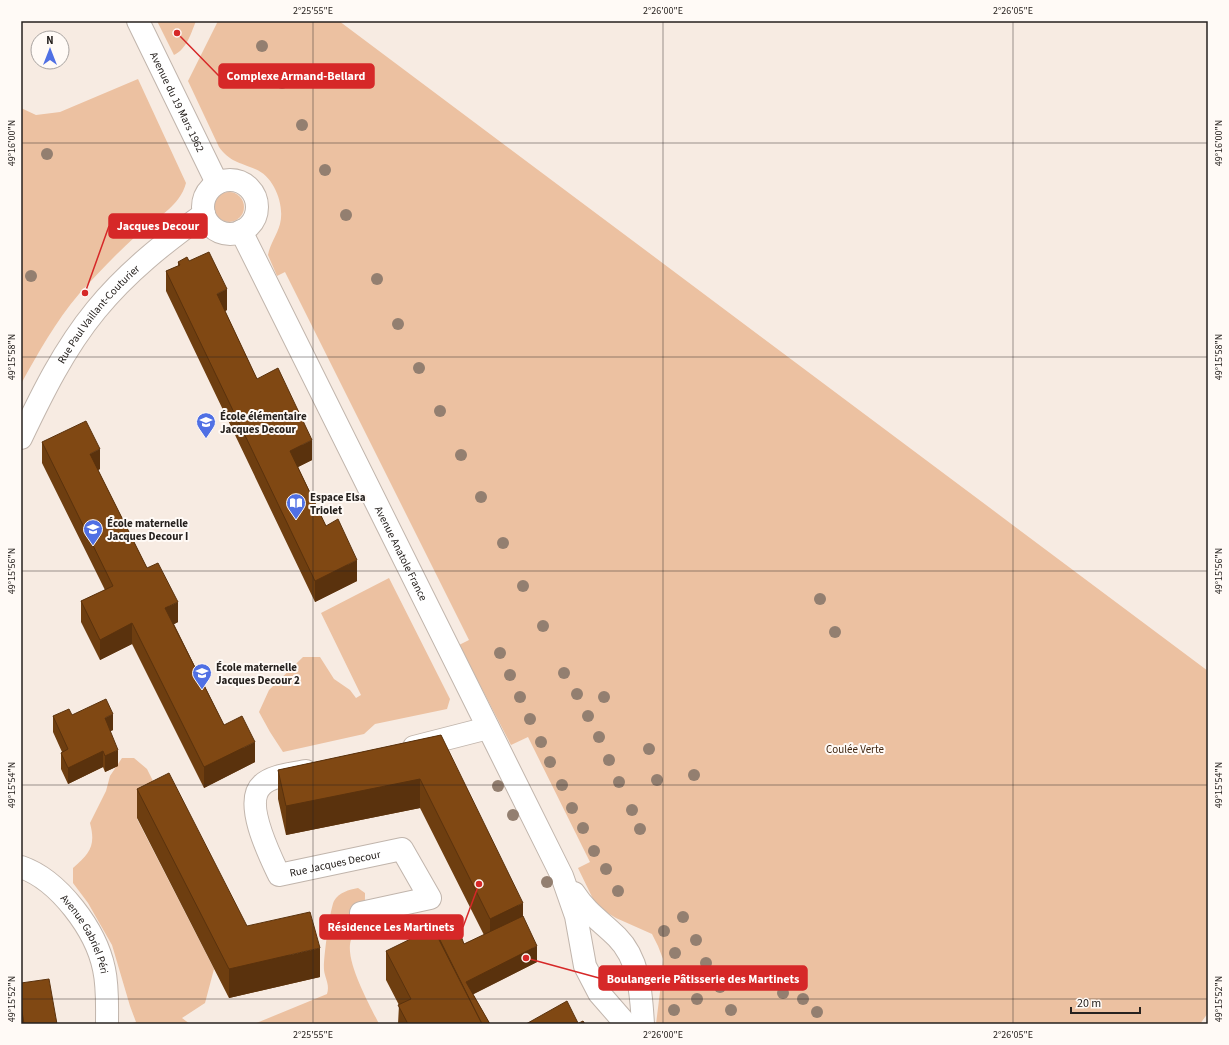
<svg xmlns="http://www.w3.org/2000/svg" width="1229" height="1045" viewBox="0 0 1229 1045" font-family="'Source Sans 3',sans-serif">
<rect width="100%" height="100%" fill="#f7ebe2"/>
<g fill="#ecc1a1">
<path d="M157,21h39c-5,12 -9,28 -22,34z"/>
<path d="M218,21h121l869,650v342l-8,11h-544l6,-48 1,-17 -5,-13 -6,-12 -36,-16 -15,-9 -7,-8 -16,-33 12,-6 -62,-125 -17,8 -52,-100 10,-5 -184,-368 -8,4 -9,-21c2,-11 9,-20 12,-31 5,-19 -6,-48 -25,-55 -16,-7 -25,-7 -36,-22l-31,-66z"/>
<path d="M138,79l48,104c-6,24 -32,36 -49,52 -21,19 -40,39 -58,59 -23,27 -41,59 -58,90v-276l15,7 24,-3z"/>
<circle cx="229" cy="207" r="15"/>
<path d="M389,578l61,121 -3,10 -72,15 -11,10 -81,18 -13,-20 -11,-20 10,-22 34,-33h17l14,22 16,11 6,8 5,-3 -40,-82z"/>
<path d="M122,758h12l13,11 15,30 -25,20 77,150 -9,34 -23,15 8,6h-61l7,-2 -6,-16 -18,-61 -24,-42 -15,-20v-15c17,-15 23,-22 17,-45l16,-32 4,-15z"/>
<path d="M358,888l7,5c0,10 0,24 -5,34 -2,4 -7,8 -9,13 -7,20 19,65 28,84h-125l73,-30c3,-10 -2,-15 -3,-24 -1,-10 6,-61 10,-69 5,-9 15,-11 24,-13z"/>
</g>
<g fill="none" stroke-linecap="round" stroke-linejoin="round">
<g stroke="#c1b5ac" stroke-width="24">
<g id="minor">
<path id="s1" d="M138,21l79,162"/>
<circle cx="230" cy="207" r="27"/>
<path id="s2" d="M241,231l321,645 14,40 9,50 14,27 27,31"/>
<path id="s3" d="M21,438c21,-44 43,-89 75,-128 31,-38 68,-67 108,-96"/>
<path d="M414,747l74,-19"/>
<path id="s4" d="M306,771c-13,3 -34,4 -44,14 -19,17 8,71 17,90l123,-26 28,49 -69,15"/>
<path id="s5" d="M21,867c38,13 75,63 83,102 4,18 3,37 3,55"/>
<path d="M574,893c13,20 27,28 43,44 23,23 24,57 26,87"/>
</g>
</g>
<use href="#minor" stroke="#fff" stroke-width="22"/>
</g>
<g fill="#937f70">
<circle cx="262" cy="46" r="6"/>
<circle cx="282" cy="83" r="6"/>
<circle cx="302" cy="125" r="6"/>
<circle cx="47" cy="154" r="6"/>
<circle cx="325" cy="170" r="6"/>
<circle cx="346" cy="215" r="6"/>
<circle cx="31" cy="276" r="6"/>
<circle cx="377" cy="279" r="6"/>
<circle cx="398" cy="324" r="6"/>
<circle cx="419" cy="368" r="6"/>
<circle cx="440" cy="411" r="6"/>
<circle cx="461" cy="455" r="6"/>
<circle cx="481" cy="497" r="6"/>
<circle cx="503" cy="543" r="6"/>
<circle cx="523" cy="586" r="6"/>
<circle cx="820" cy="599" r="6"/>
<circle cx="543" cy="626" r="6"/>
<circle cx="835" cy="632" r="6"/>
<circle cx="500" cy="653" r="6"/>
<circle cx="564" cy="673" r="6"/>
<circle cx="510" cy="675" r="6"/>
<circle cx="577" cy="694" r="6"/>
<circle cx="520" cy="697" r="6"/>
<circle cx="604" cy="697" r="6"/>
<circle cx="588" cy="716" r="6"/>
<circle cx="530" cy="719" r="6"/>
<circle cx="599" cy="737" r="6"/>
<circle cx="541" cy="742" r="6"/>
<circle cx="649" cy="749" r="6"/>
<circle cx="609" cy="760" r="6"/>
<circle cx="550" cy="762" r="6"/>
<circle cx="694" cy="775" r="6"/>
<circle cx="657" cy="780" r="6"/>
<circle cx="619" cy="782" r="6"/>
<circle cx="562" cy="785" r="6"/>
<circle cx="498" cy="786" r="6"/>
<circle cx="572" cy="808" r="6"/>
<circle cx="632" cy="810" r="6"/>
<circle cx="513" cy="815" r="6"/>
<circle cx="583" cy="828" r="6"/>
<circle cx="640" cy="829" r="6"/>
<circle cx="594" cy="851" r="6"/>
<circle cx="606" cy="869" r="6"/>
<circle cx="547" cy="882" r="6"/>
<circle cx="618" cy="891" r="6"/>
<circle cx="683" cy="917" r="6"/>
<circle cx="664" cy="931" r="6"/>
<circle cx="696" cy="940" r="6"/>
<circle cx="675" cy="953" r="6"/>
<circle cx="706" cy="963" r="6"/>
<circle cx="720" cy="987" r="6"/>
<circle cx="783" cy="993" r="6"/>
<circle cx="697" cy="999" r="6"/>
<circle cx="803" cy="999" r="6"/>
<circle cx="674" cy="1010" r="6"/>
<circle cx="731" cy="1010" r="6"/>
<circle cx="817" cy="1012" r="6"/>
</g>
<g fill="#6e3e10">
<path d="M189,261l38,49 -2,1 32,68 55,81 -14,7 28,59 31,55 -42,21 -149,-311v-20l12,-5v-4z"/>
<path d="M42,442l58,27 -2,1 49,98 31,54 -4,2 50,101 31,37 -51,26 -72,-144 -32,16 -19,-38v-21l24,-11 -63,-127z"/>
<path d="M72,715l41,15 -3,1 8,35 -13,6 -2,-5 -35,17 -7,-15v-16l1,-1 -9,-20v-16z"/>
<path d="M441,735l82,181 14,46 -64,32 17,30h-92l1,-19 -13,-25v-29l53,-13 25,6 20,-9 -64,-127 -134,27 -8,-36v-29z"/>
<path d="M137,789l110,137 73,51 -91,21 -92,-180z"/>
<path d="M21,983l36,41h-36z"/>
</g>
<g fill="#5a320d">
<path d="M227,289v21l-10,5v-21z"/>
<path d="M312,440v20l-22,11v-20z"/>
<path d="M100,449v20l-10,5v-20z"/>
<path d="M357,560v21l-42,21v-21z"/>
<path d="M178,602v20l-13,7v-21z"/>
<path d="M132,623v21l-32,16v-20z"/>
<path d="M113,714v16l-8,4v-16z"/>
<path d="M255,742v20l-51,26v-21z"/>
<path d="M118,750v16l-13,6v-16z"/>
<path d="M103,751v16l-35,17v-16z"/>
<path d="M420,779v29l-134,27v-29z"/>
<path d="M523,903v29l-33,16v-29z"/>
<path d="M537,946v16l-71,36v-16z"/>
<path d="M320,948v29l-91,21v-29z"/>
</g>
<g fill="#804813" stroke="#5a320d">
<path d="M209,252l18,37 -10,5 40,85 21,-11 34,72 -22,11 36,75 12,-7 19,41 -42,21 -149,-310 14,-6 -2,-3 9,-5 2,4z"/>
<path d="M86,421l14,28 -10,5 57,114 11,-5 20,39 -13,6 59,117 18,-9 13,26 -51,25 -72,-144 -32,17 -19,-39 32,-15 -71,-144z"/>
<path d="M106,699l7,15 -8,4 13,32 -13,6 -2,-5 -35,17 -7,-15 7,-4 -15,-33 16,-7 3,6z"/>
<path d="M441,735l82,168 -33,16 -70,-140 -134,27 -8,-36z"/>
<path d="M169,773l78,153 63,-14 10,36 -91,21 -92,-180z"/>
<path d="M523,916l14,30 -71,36 24,42h-8l-43,-86 19,-10 6,16z"/>
<path d="M433,928l49,96h-74l-10,-19 13,-6 -25,-48z"/>
<path d="M49,979l8,45h-33l-3,-19v-22z"/>
<path d="M567,1001l11,22 -1,1h-51z"/>
<path d="M583,1021l2,3h-8z"/>
</g>
<path fill="none" stroke="#26211e" stroke-width="1" stroke-opacity="0.45" d="M313,21v1003M663,21v1003M1013,21v1003M21,143h1187M21,357h1187M21,571h1187M21,785h1187M21,999h1187"/>
<defs>
<g id="school-pin" transform="scale(1)"><path d="M0 17L-7.5 6A9.5 9.5 0 1 1 7.5 6Z" fill="#5070e4" stroke="#fffaf6"/><path d="M0-5L7-2L0 1L-7-2ZM-4 1L0 2.5L4 1V4Q0 6-4 4Z" fill="#fff"/></g>
<g id="library-pin" transform="scale(1)"><path d="M0 17L-7.5 6A9.5 9.5 0 1 1 7.5 6Z" fill="#5070e4" stroke="#fffaf6"/><path d="M-6-4Q-3-5.5-.7-3.5V5Q-3 3-6 4ZM6-4Q3-5.5 .7-3.5V5Q3 3 6 4Z" fill="#fff"/></g>
</defs>
<g fill-rule="evenodd">
<use href="#school-pin" x="206" y="422"/>
<use href="#library-pin" x="296" y="503"/>
<use href="#school-pin" x="93" y="529"/>
<use href="#school-pin" x="202" y="673"/>
</g>
<g text-anchor="middle" stroke-width="4" stroke-linejoin="round" paint-order="stroke">
<g font-size="11" fill="#26211e" stroke="#fffaf6">
<text dy="4" stroke="none"><textPath href="#s1" startOffset="90">Avenue du 19 Mars 1962</textPath></text>
<text dy="4" stroke="none"><textPath href="#s3" startOffset="147">Rue Paul Vaillant-Couturier</textPath></text>
<text dy="4" stroke="none"><textPath href="#s2" startOffset="360">Avenue Anatole France</textPath></text>
<text dy="4" stroke="none"><textPath href="#s4" startOffset="200">Rue Jacques Decour</textPath></text>
<text dy="4" stroke="none"><textPath href="#s5" startOffset="96">Avenue Gabriel Péri</textPath></text>
</g>
<g font-size="11" font-weight="bold" fill="#26211e" stroke="#fffaf6" text-anchor="start">
<text x="220" y="420">École élémentaire<tspan x="220" dy="13">Jacques Decour</tspan></text>
<text x="310" y="501">Espace Elsa<tspan x="310" dy="13">Triolet</tspan></text>
<text x="107" y="527">École maternelle<tspan x="107" dy="13">Jacques Decour I</tspan></text>
<text x="216" y="671">École maternelle<tspan x="216" dy="13">Jacques Decour 2</tspan></text>
</g>
<g font-size="11" fill="#412712" stroke="#fffaf6">
<text x="855" y="753">Coulée Verte</text>
</g>
</g>
<path fill="none" stroke="#d62828" stroke-width="1.5" d="M177 33L219 76M85 293L109 226M479 884L463 927M526 958L599 978"/>
<g fill="#d62828" stroke="#fffaf6" stroke-width="1.5">
<circle cx="177" cy="33" r="4"/>
<circle cx="85" cy="293" r="4"/>
<circle cx="479" cy="884" r="4"/>
<circle cx="526" cy="958" r="4"/>
</g>
<g fill="#d62828" stroke="#d62828" stroke-width="1.5">
<rect x="219" y="64" width="155" height="24" rx="4"/>
<rect x="109" y="214" width="98" height="24" rx="4"/>
<rect x="320" y="915" width="143" height="24" rx="4"/>
<rect x="599" y="966" width="208" height="24" rx="4"/>
</g>
<g font-size="12" text-anchor="middle" font-weight="bold" fill="#fff">
<text x="296" y="80">Complexe Armand-Bellard</text>
<text x="158" y="230">Jacques Decour</text>
<text x="391" y="931">Résidence Les Martinets</text>
<text x="703" y="983">Boulangerie Pâtisserie des Martinets</text>
</g>
<rect width="1229" height="1045" fill="none" stroke="#fffaf6" stroke-width="44"/>
<g transform="translate(50 50)"><circle r="19" fill="#fffaf6" stroke="#a8a3a0"/>
<path d="M0-3L7 15L0 10L-7 15Z" fill="#5070e4"/>
<text y="-6" font-size="11" font-weight="bold" text-anchor="middle" fill="#26211e">N</text>
</g>
<path d="M1071 1007v6h69v-6" fill="none" stroke="#26211e" stroke-width="2"/>
<text x="1077" y="1007" font-size="12" fill="#26211e" stroke="#fffaf6" stroke-width="3" paint-order="stroke">20 m</text>
<rect x="22" y="22" width="1185" height="1001" fill="none" stroke="#26211e" stroke-width="1.5"/>
<g font-size="10" text-anchor="middle" fill="#26211e">
<text x="313" y="14">2°25'55"E</text>
<text x="663" y="14">2°26'00"E</text>
<text x="1013" y="14">2°26'05"E</text>
<text transform="translate(11 143) rotate(-90)" y="4">49°16'00"N</text>
<text transform="translate(1218 143) rotate(-90)" y="4">49°16'00"N</text>
<text transform="translate(11 357) rotate(-90)" y="4">49°15'58"N</text>
<text transform="translate(1218 357) rotate(-90)" y="4">49°15'58"N</text>
<text transform="translate(11 571) rotate(-90)" y="4">49°15'56"N</text>
<text transform="translate(1218 571) rotate(-90)" y="4">49°15'56"N</text>
<text transform="translate(11 785) rotate(-90)" y="4">49°15'54"N</text>
<text transform="translate(1218 785) rotate(-90)" y="4">49°15'54"N</text>
<text transform="translate(11 999) rotate(-90)" y="4">49°15'52"N</text>
<text transform="translate(1218 999) rotate(-90)" y="4">49°15'52"N</text>
<text x="313" y="1038">2°25'55"E</text>
<text x="663" y="1038">2°26'00"E</text>
<text x="1013" y="1038">2°26'05"E</text>
</g>
</svg>
